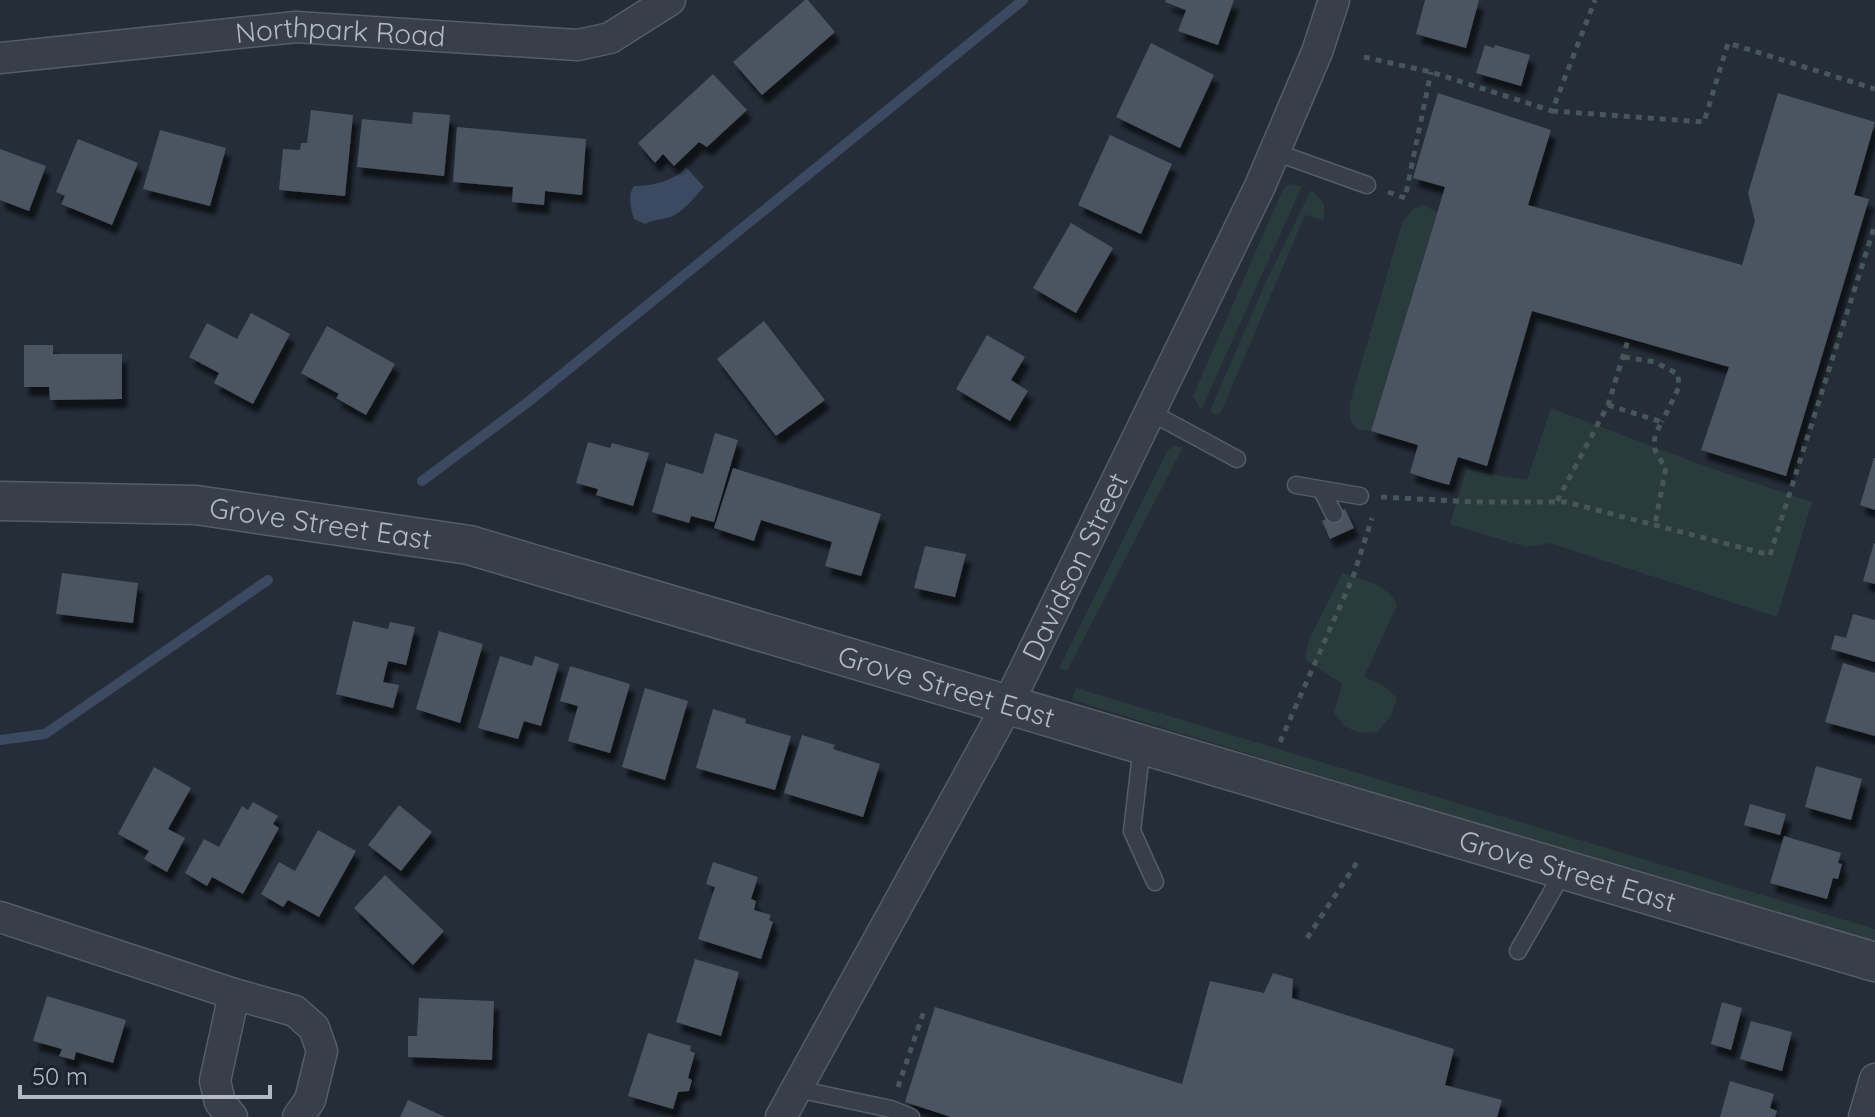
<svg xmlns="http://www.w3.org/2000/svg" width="1875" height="1117" viewBox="0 0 1875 1117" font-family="Quicksand,sans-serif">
<defs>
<filter id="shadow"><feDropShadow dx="5" dy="9" stdDeviation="2" flood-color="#0009"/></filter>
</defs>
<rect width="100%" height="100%" fill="#252d39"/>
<g fill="#293b3c">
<path d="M1289,184l13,2 -101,224 -8,-14 89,-205z"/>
<path d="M1311,190l13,13v17l-19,-5 -84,197 -6,3 -5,-4 55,-127z"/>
<path d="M1423,205l14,7 -66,219 -14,-2 -7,-10v-16l52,-180 10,-13z"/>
<path d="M1551,408l145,55 116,39 -35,115 -227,-74 -24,4 -76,-23 16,-54 61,10z"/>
<path d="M1174,446l9,1 -116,224 -8,-3 109,-218z"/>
<path d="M1343,573c19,8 46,11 54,32l-33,72 17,7 16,14 -6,18 -14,16c-21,3 -30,-2 -43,-19l8,-29 -37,-25 4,-20z"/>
<path d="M1076,688l799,241v11l-8,2 -795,-242z"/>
</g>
<path fill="#3c4a61" d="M686,167l18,20c-9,9 -21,26 -34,30 -9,3 -16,2 -25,7l-11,-5c-3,-11 -7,-23 0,-33 18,0 41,-5 52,-19z"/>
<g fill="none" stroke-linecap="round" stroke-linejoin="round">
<g stroke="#3c4a61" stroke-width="10">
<path d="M422,481l106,-79 495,-402"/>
<path d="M0,740l45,-6 223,-154"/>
</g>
</g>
<g fill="#4b5462" filter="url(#shadow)">
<path d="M805,0h3l27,32 -73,63 -29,-33z"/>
<path d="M1166,0h68l-16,45 -40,-14 8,-21 -21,-8z"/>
<path d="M1425,0h54l-13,48 -50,-14z"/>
<path d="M1151,43l63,32 -34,73 -64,-31z"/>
<path d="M1485,45l9,3 1,-3 35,10 -9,31 -45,-13z"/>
<path d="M713,74l34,36 -40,37 -8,-5 -25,24 -11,-12 -8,9 -17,-20z"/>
<path d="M1438,93l113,37 -23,75 214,60 13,-44 -7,-28 30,-100 97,29 -21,73 15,4 -83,277 -85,-26 28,-83 -197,-56 -45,155 -29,-9 -9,28 -21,-6 -18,-6 8,-28 -47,-14 74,-244 -32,-9z"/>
<path d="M311,110l42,5 -8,81 -66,-6 4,-41 17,1 1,-7h6z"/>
<path d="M413,112l37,3 -6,61 -87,-9 5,-48 50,5z"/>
<path d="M457,127l129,12 -4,56 -37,-4 -1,14 -32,-3 1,-15 -60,-5z"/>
<path d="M160,130l66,18 -16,58 -67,-17z"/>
<path d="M1110,135l62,29 -31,70 -63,-29z"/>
<path d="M78,139l60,24 -26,62 -51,-21 4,-8 -9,-4z"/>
<path d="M0,149l46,17 -17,45 -29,-11z"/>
<path d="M1071,223l42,25 -37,65 -43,-25z"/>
<path d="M251,313l39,21 -37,70 -39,-21 5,-10 -30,-16 18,-34 30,16z"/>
<path d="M764,321l61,79 -49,36 -59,-77z"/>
<path d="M327,326l68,38 -29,51 -30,-17 3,-4 -38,-21z"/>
<path d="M987,335l38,22 -14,23 17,11 -18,30 -54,-32z"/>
<path d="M24,345h29v9h69v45l-72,1 -1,-13h-25z"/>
<path d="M715,433l23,7 -24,82 -23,-6 -2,7 -37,-11 14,-49 37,11z"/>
<path d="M588,442l22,6 2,-5 37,10 -16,53 -37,-11 2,-6 -22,-6z"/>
<path d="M1874,458h1v52l-15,-5z"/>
<path d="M733,468l148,46 -20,62 -36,-10 7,-24 -71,-22 -7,21 -40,-13z"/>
<path d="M1345,509l9,19 -24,11 -8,-18z"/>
<path d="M1874,543h1v41l-12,-3z"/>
<path d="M925,546l41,8 -11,43 -41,-9z"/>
<path d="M62,573l76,10 -5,40 -77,-9z"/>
<path d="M1853,614l22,6v42l-44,-13 4,-14 11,3z"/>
<path d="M353,621l35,8 2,-7 25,5 -9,38 -18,-4 -5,21 16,3 -6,23 -57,-14z"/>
<path d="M439,631l44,13 -23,79 -44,-14z"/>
<path d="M500,656l32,10 3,-10 24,8 -18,62 -17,-5 -6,18 -40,-11z"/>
<path d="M1843,663l32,10v63l-50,-14z"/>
<path d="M570,666l60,18 -20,69 -42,-12 10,-35 -18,-5z"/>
<path d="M645,688l43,13 -23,79 -43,-13z"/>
<path d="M713,709l33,10 -1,4 46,13 -16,54 -79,-22z"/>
<path d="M802,735l33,10 -2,4 47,15 -17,53 -79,-24z"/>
<path d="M1816,766l46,13 -11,41 -46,-13z"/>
<path d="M154,767l37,21 -23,41 17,9 -18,34 -23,-13 5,-8 -31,-17z"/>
<path d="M253,802l25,14 -5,8 6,4 -36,66 -31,-17 -5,9 -22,-13 19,-34 15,8 23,-41 6,4z"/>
<path d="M1750,804l36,10 -6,21 -36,-10z"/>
<path d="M399,805l33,27 -31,39 -33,-26z"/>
<path d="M318,830l38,21 -37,66 -31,-17 -5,7 -22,-13 18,-32 16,9z"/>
<path d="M1784,836l57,17 -3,10 4,1 -4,15 -5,-1 -6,21 -57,-16z"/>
<path d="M713,862l45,15 -7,22 5,2 -2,9 17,5 -2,5 4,2 -12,37 -63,-20 17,-52 -9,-3z"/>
<path d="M385,875l59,56 -31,34 -59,-57z"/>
<path d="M695,959l44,13 -18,64 -45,-14z"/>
<path d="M1273,973l20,6 -1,19 162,51 -9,36 57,15 -5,17h-546l-46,-15 30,-95 247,77 28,-103 54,12z"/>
<path d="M47,996l79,24 -13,43 -37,-11 -2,8 -15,-4 3,-7 -29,-8z"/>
<path d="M419,998l75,3 -2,59 -84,-3v-21h9z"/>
<path d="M1722,1002l20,6 -11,42 -20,-6z"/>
<path d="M1751,1021l41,11 -10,39 -42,-12z"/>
<path d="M648,1033l43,13 -1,5 5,2 -7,25 4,2 -3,11 -11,1 -5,17 -45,-13z"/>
<path d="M1730,1081l44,13 -4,14 7,3 -2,6h-55z"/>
<path d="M408,1100l37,17h-45z"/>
</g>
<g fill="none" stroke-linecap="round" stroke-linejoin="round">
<g stroke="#565d67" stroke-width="19">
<g id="service">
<path d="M1275,152l92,33"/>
<path d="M1150,412l87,47"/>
<path d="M1296,485l64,11"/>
<path d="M1322,491l12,23"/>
<path d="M1142,745l-10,86 23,51"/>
<path d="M1518,951l47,-82"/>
<path d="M797,1089l94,20 20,8"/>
</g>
</g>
<g stroke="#565d67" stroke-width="33">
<g id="minor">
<path id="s1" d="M0,58l296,-31 282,18 32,-7 60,-38"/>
<path d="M0,917l234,77 61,17 19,17 8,23 -12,49 -12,17"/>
<path d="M232,1117l-12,-15 -5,-21 19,-87"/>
<path id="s2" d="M781,1117l226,-411 253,-520 57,-134 17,-52"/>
<path d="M1864,1117l11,-38"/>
</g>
</g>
<g stroke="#565d67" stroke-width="41">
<g id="tertiary">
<path id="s3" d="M0,501l196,4 273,40 1406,417"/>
</g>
</g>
<g stroke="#465659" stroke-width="5" stroke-dasharray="6 6" stroke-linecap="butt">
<path d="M1364,57l67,15 121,39 43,-111"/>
<path d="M1552,111l152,11 24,-79 147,46"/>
<path d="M1388,192l17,6 26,-126"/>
<path d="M1624,357l31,5 23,12 1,13 -17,35"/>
<path d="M1608,405l54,17c-12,19 -10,29 4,45l-11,57"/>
<path d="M1381,497l94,5h91l204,53 105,-330"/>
<path d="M1557,501l51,-96 20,-65"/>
<path d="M1280,742l73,-165 19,-59"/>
<path d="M1307,938l53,-80"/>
<path d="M898,1087l27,-79"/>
</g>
<use href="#service" stroke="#383f49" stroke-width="16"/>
<use href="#minor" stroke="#383f49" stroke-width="30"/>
<use href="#tertiary" stroke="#383f49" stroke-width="38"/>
</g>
<g text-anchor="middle" stroke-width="6" stroke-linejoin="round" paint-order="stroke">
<g font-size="28" fill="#b3bac5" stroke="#1d242e">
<text dy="10" stroke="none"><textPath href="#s1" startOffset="342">Northpark Road</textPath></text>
<text dy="10" stroke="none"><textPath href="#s3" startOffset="322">Grove Street East</textPath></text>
<text dy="10" stroke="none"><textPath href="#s2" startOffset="624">Davidson Street</textPath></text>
<text dy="10" stroke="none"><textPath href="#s3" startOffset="970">Grove Street East</textPath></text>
<text dy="10" stroke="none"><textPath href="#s3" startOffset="1618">Grove Street East</textPath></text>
</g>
</g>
<path d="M20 1085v12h250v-12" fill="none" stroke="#b3bac5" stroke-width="4"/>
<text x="32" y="1085" font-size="24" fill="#b3bac5" stroke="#1d242e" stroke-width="6" paint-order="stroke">50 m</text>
</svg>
